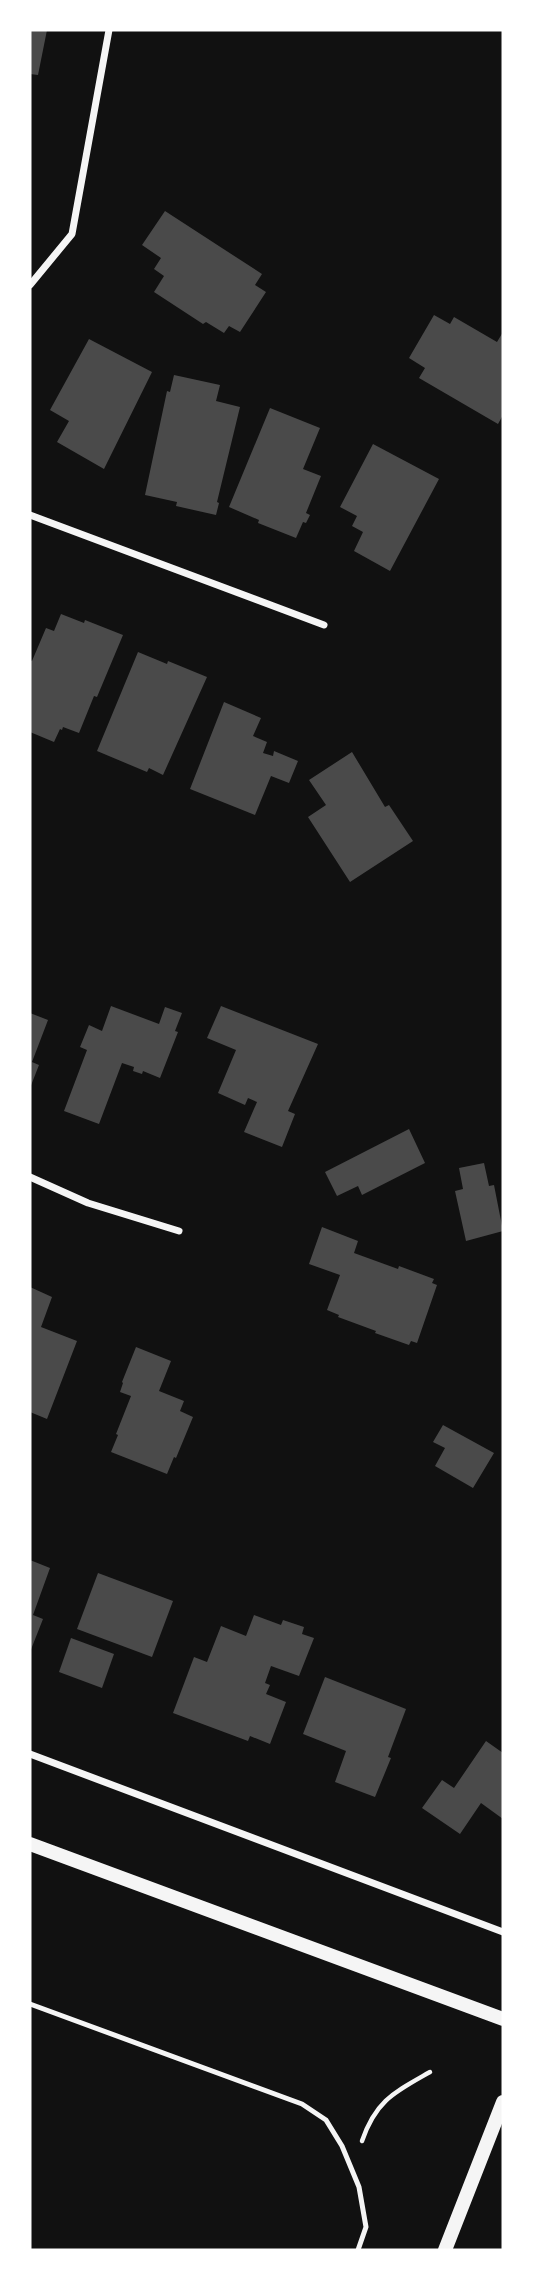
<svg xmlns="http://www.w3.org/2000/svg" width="533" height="2280" viewBox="0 0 533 2280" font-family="'DM Sans',sans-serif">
<rect width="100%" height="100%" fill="#111"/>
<g fill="#4a4a4a">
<path d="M30,30h17l-9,45 -8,-1z"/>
<path d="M165,211l97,63 -7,11 11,7 -26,40 -11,-6 -5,7 -18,-11 -3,2 -49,-32 10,-16 -10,-7 7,-11 -19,-13z"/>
<path d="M434,315l16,9 4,-7 43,25 6,-10v83l-5,9 -79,-46 6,-10 -16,-10z"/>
<path d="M89,339l63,33 -48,97 -47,-27 12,-21 -19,-11z"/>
<path d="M174,375l46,10 -4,16 24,6 -23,95 2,1 -3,12 -40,-9 1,-4 -32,-7 22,-104 3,1z"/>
<path d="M270,408l50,20 -17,41 18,7 -15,37 4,2 -4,8 -3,-1 -7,16 -38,-15 1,-3 -30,-13z"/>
<path d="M373,444l66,35 -49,92 -36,-20 9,-19 -11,-6 5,-10 -17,-9z"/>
<path d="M61,614l23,9 1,-3 38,15 -26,62 -3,-1 -15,37 -16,-6 -1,3 -2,-1 -6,13 -24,-10v-72l2,1 14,-33 8,3z"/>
<path d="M138,652l29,12 1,-3 39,16 -44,98 -14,-7 -2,4 -50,-21z"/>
<path d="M224,702l37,16 -8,18 14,6 -4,11 10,3 1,-5 24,10 -9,22 -18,-7 -16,39 -65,-26z"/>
<path d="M352,752l33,55 4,-2 24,36 -63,41 -42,-65 18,-12 -17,-25z"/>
<path d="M111,1006l48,18 6,-17 17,6 -7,18 3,1 -18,46 -17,-7 -1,3 -9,-3 1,-4 -12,-4 -23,61 -35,-13 23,-61 -7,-3 9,-22 13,6z"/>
<path d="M221,1006l97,38 -30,67 7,3 -13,33 -38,-15 13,-30 -9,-4 -3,7 -27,-12 18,-43 -29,-12z"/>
<path d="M30,1013l18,7 -16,42 7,3 -9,23z"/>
<path d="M409,1129l16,34 -63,32 -4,-9 -21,10 -12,-24z"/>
<path d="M484,1163l5,23 5,-1 9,46 -37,10 -11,-50 8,-2 -4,-21z"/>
<path d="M322,1227l36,14 -4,12 44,16 1,-3 35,13 -2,4 5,2 -20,58 -6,-2 -2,4 -34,-12 1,-2 -38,-14 1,-2 -12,-5 13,-35 -31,-11z"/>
<path d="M30,1287l22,10 -11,30 36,14 -30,78 -17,-7z"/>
<path d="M136,1347l35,14 -12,30 25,10 -4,10 13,6 -17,41 -2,-1 -7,17 -56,-22 7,-17 -2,-1 15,-38 -11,-4 3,-9 -1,-1z"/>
<path d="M443,1425l51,28 -21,35 -38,-22 10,-18 -12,-6z"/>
<path d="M30,1560l20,8 -17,47 10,4 -13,33z"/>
<path d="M98,1573l75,28 -21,56 -75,-28z"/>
<path d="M254,1615l27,10 2,-5 21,7 -2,7 12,4 -15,38 -28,-10 -6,17 5,2 -4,9 20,8 -16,42 -20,-8 -2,5 -75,-28 21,-56 13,5 14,-36 25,10z"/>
<path d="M71,1638l43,16 -12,34 -43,-16z"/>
<path d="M325,1677l81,32 -18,48 3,1 -16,39 -40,-15 11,-31 -43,-17z"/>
<path d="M486,1741l17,12v66l-22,-16 -21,31 -38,-26 20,-28 12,8z"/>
</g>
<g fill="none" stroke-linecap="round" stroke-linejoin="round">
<path stroke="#f5f5f5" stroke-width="4.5" d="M362,2141c14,-41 33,-49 68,-69"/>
<path stroke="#f5f5f5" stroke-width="5" d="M30,2004l272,100 24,16 16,26 17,41 7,40 -8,23"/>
<g stroke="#f5f5f5" stroke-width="7">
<path d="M30,285l42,-51 37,-204"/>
<path d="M30,515l294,110"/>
<path d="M30,1177l58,26 91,28"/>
<path d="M30,1754l473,178"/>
</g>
<g stroke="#f5f5f5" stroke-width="14">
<path d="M30,1844l473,175"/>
<path d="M445,2250l58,-148"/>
</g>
</g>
<rect width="533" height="2280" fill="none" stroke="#ffffff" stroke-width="63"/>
</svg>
